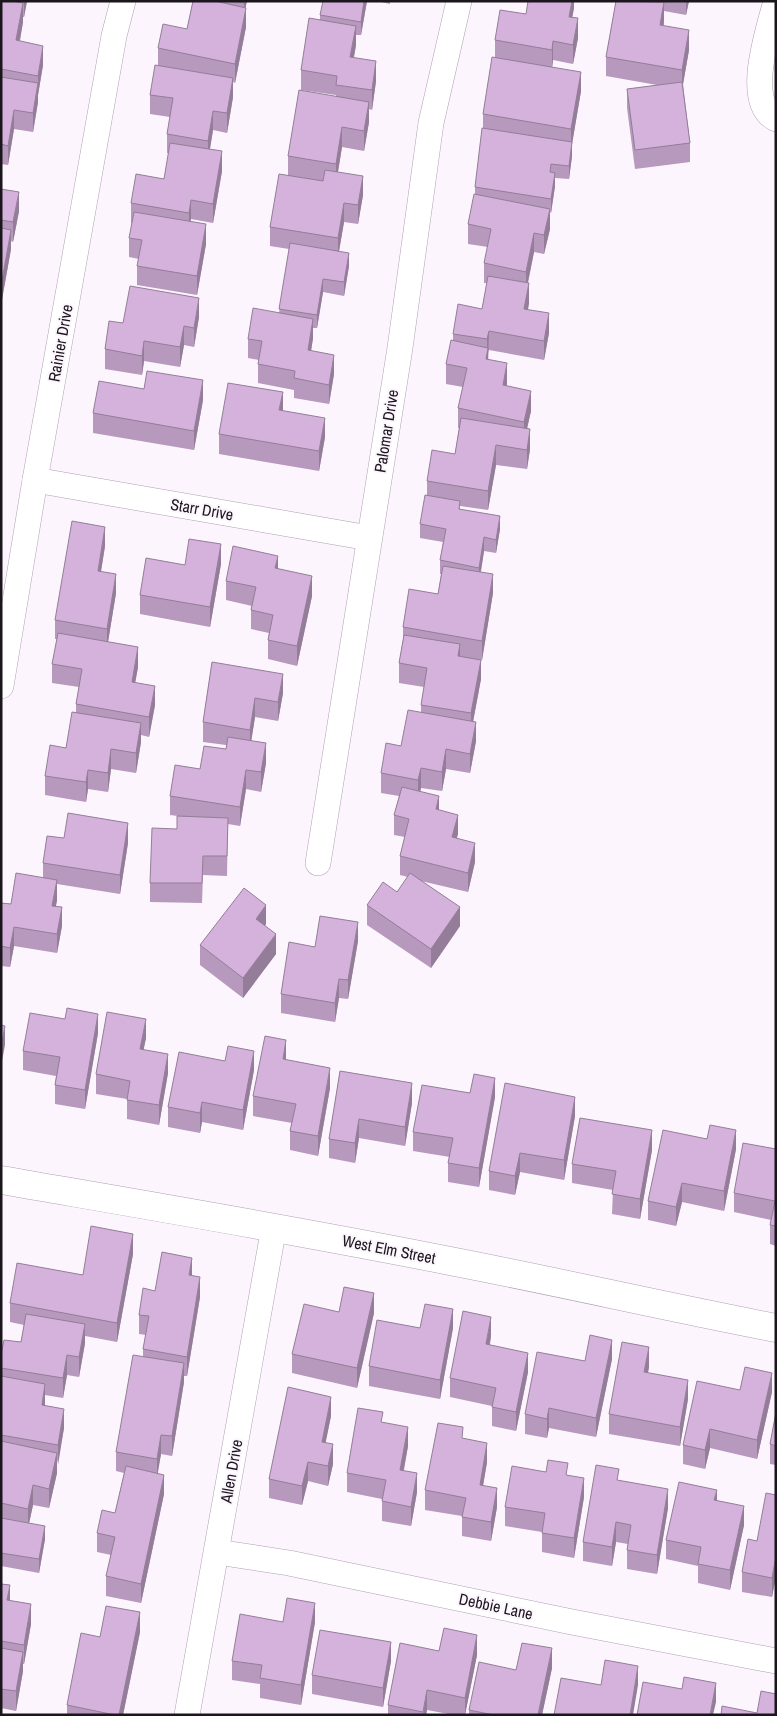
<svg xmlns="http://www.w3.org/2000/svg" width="777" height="1716" viewBox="0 0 777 1716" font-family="'Archivo Narrow',sans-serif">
<rect width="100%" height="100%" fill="#fcf5fe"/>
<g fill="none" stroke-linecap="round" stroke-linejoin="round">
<g stroke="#b19fb4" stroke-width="26">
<g id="street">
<path d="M776,1c-7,28 -33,101 0,118"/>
<path d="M35,480l334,58"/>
<path d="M1,686l34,-206 79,-444 9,-35"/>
<path d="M318,863l82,-515 31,-225 28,-122"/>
<path d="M217,1552l72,11 283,59 204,39"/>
<path d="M187,1715l87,-488"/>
</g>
</g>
<g stroke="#b19fb4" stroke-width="29">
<path id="secondary" d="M1,1180c150,26 300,51 449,81 109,21 217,46 326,67"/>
</g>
<use href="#street" stroke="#fff" stroke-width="25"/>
<use href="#secondary" stroke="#fff" stroke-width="28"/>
</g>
<g fill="#b699bc">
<path d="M1,1h26l-3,16h-1v5l-3,19 23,24 -5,30v7l-5,30 -19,-3 -6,36 -7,-1z"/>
<path d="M193,1h54l-2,6 1,20 -11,56 -2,-1v15l-6,36 -14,-3 -3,19 12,22 -9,52 -22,-4 -1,3 16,22 -9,51 -60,-10v-19l2,-7 -10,-2v-19l3,-15h-1v-20l33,-24 5,-26h-2v-19l3,-17 -20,-3v-19l8,-30v-17l29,-19z"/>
<path d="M367,1l-6,34h-5v10l-2,13 22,23 -4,29 -3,-1v13l-5,29 -22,-4 -4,25 25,23 -5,29 -14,-2 -5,29 10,15 -5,30 -21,-4 -6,36h-4v10l-2,13 23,23 -5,30 -35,-6v-8l-36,-7v-19l1,-4 -11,-2v-19l31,-26 10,-64 -19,-3v-19l18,-52v-19l48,-59v-2l-35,-5v-20l19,-50v-5z"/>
<path d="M377,1h13v3z"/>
<path d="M574,1v7l-2,9 6,21 -5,26 -20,-4 -1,7 29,24 -9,53v12l-3,23 -14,-1v8l-4,27 -1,-1v17l-6,25 -10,-2 -6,31 1,20 -1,7 21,23 -5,27 -55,-10 -1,3v7l19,23v3l24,25 -4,18 3,20 -3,20 -31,-4 -8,45 -28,-4v3l40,20 -4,24 -12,-2 -3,21 12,21 -11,67h-1v19l-8,42 3,20 -6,32 -24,-4 -4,22 -21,-3 -1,4 19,18 19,24 -2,4 19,24 -7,30 -47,-11 39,45 -29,42 -64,-43v-20l30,-13 11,-15 -8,-2v-19l5,-19 -11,-2v-20l5,-19 -18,-3v-20l20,-27 20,-34v-7l3,-18 -25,-4v-20l4,-23v-13l35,-33 3,-20h-1v-14l3,-18 -23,-4v-14l7,-29v-14l28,-27 4,-26h-1v-20l5,-21 -17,-3v-20l7,-24v-6l29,-25 5,-26h-3v-20l4,-16 -20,-3v-20l7,-30v-7l8,-59v-14l12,-56v-18l31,-26z"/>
<path d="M616,1h73l-3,14 -22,-4v15l25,24 -6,34 7,59v19l-55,7 -8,-61v-19l30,-4 -51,-9v-19z"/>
<path d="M1,189l18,22 -6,31 -2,-1v8l-10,56z"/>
<path d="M199,317l-5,30 -10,-2 -4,22 -36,-6 -2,14 -37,-6v-20l18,-26z"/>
<path d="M144,389l59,11 -9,50 -101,-17v-20z"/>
<path d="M219,434l106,3 -6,34 -100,-17z"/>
<path d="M105,546l-4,25 15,22 -8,49 30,25 -3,15 20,23 -6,32 -8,-2v7l-5,31 -25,-4 -3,23 -20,-3 -2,13 -41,-7v-19l21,-28 10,-35v-9l3,-17 -27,-4v-19l5,-25h-2v-19z"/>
<path d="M221,564l-11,63 -70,-13v-19l45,-30z"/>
<path d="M278,569l34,27 -15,70 -29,-7v-19l1,-7 -18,-4v-19l1,-4 -26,-6v-19z"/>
<path d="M212,662l71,31 -5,28 -23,-4 -4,24 15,22 -5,29 -15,-3 -6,37 -12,-2 -1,52 -24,-1 -1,28 -52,-1v-19l27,-54 1,-13 -8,-1v-19l30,-27 26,-20v-4l-23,-3v-20z"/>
<path d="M64,838l64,5 -8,51 -63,-10v16l-1,6 6,20 -5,27 -43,-7 -4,21 -9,-1v-63l10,1 32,-26v-15z"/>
<path d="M266,924l-1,2 11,28 -33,44 -43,-33v-20z"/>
<path d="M358,941l-10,58 -9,-1 -4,24 -54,-9v-19l34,-47z"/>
<path d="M98,1033l-13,76 -30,-5v-19l1,-9 -33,-6v-19z"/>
<path d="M146,1038l-3,12 25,23 -9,52 -32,-6v-20l-31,-5v-20z"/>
<path d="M286,1060l44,28 -12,68 -28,-6v-19l2,-8 -39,-7v-20z"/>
<path d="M254,1070l-11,60 -41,-8 -2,11 -32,-6v-20z"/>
<path d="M340,1071l72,32 -7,43 -46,-8 -4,25 -26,-5v-19z"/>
<path d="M495,1097l-16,90 -31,-5v-19l2,-6 -37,-6v-19z"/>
<path d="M575,1116l-11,64 -44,-8 -5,23 -26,-5v-19z"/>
<path d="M736,1149l-12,62 -42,-9 -6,24 -28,-6v-19z"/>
<path d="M776,1149v97l-6,-2v-19l1,-5 -37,-8v-19z"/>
<path d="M652,1150l-12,69 -28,-5 1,-24 -41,-7v-19z"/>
<path d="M133,1254l-16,88 -32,-6v7l-6,34 -12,-2 -4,23 -18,-3v10l19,23 -7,36v9l-8,35 -16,-3 -4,18 16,16 -6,34 -38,-7v-212l20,-12 3,-17 -14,-3v-19l73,-28z"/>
<path d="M192,1276l8,21 -13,79h-3v6l-12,74 -11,-2 -4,19 7,21 -23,109 -35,-7v-20l5,-21 -14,-3v-19l18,-20 9,-40 -8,-2v-19l27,-96v-7l3,-14 -7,-1v-19l16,-24z"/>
<path d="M339,1312l35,1 -17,75 -65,-15v-19z"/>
<path d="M420,1328h33l-13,71 -71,-13v-20z"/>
<path d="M491,1336l-1,9 38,27 -12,59 -24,-5v-20l-42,-9v-19z"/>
<path d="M612,1359l-16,78 -47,-9 -2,10 -22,-4v-20l60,-53z"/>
<path d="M649,1367l-1,6 40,26 -8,47 -71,-12v-20z"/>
<path d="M772,1392l-15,67 -47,-11 -5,21 -22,-5v-19z"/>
<path d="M776,1412v53l-6,-1v-20z"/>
<path d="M331,1416l-6,27 8,21 -5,22 -20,-5 -6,24 -33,-7v-19z"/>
<path d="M383,1422l25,24 -4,24 13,22 -6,34 -29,-5v-22l-35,-7v-19z"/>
<path d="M463,1438l24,24 -4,23 14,22 -6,34 -29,-5v-20l-37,-6v-20z"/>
<path d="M568,1475l16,22 -10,61 -32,-6v-20l-37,-6v-19z"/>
<path d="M619,1480l49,28 -11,66 -30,-5v-19l1,-6 -12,-2 -4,24 -29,-5v-19z"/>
<path d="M776,1495v81l-4,21 -30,-5v-20l15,-31z"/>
<path d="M717,1500l27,25 -14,65 -32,-7v-17l-32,-7v-19z"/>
<path d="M1,1584l9,17 21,23 -7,40h-1v7l-7,40 -15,-3z"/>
<path d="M315,1622l-14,83 -41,-7v-14l-28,-4v-19z"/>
<path d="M140,1632l-17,83h-56v-10l33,-68z"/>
<path d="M439,1651l38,4 -12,60h-11l-27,-5 -1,5h-38v-10z"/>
<path d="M391,1661l-8,46 -71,-13v-19z"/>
<path d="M552,1668l-10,47h-73v-5l47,-40z"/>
</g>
<g fill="#947d99">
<path d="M24,1h3l-3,16z"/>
<path d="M244,1h3l-3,15z"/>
<path d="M364,1h3l-6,34v-13z"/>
<path d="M572,1h2v7l-5,28v-19z"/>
<path d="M686,1h3l-3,14z"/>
<path d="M664,2v19l-4,24v-20z"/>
<path d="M23,3v19l-7,38v-20z"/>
<path d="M246,8v19l-11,56v-19z"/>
<path d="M578,18v20l-5,26v-19z"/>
<path d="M356,26v19l-6,31v-19z"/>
<path d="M689,30v20l-7,40v-20z"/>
<path d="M553,41v19l-1,9v-19z"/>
<path d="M43,46v19l-5,30v-19z"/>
<path d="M376,61v20l-4,29v-20z"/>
<path d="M581,72v19l-9,53v12l-3,23v-13l2,-18v-19z"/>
<path d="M233,78v19l-6,36v-20z"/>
<path d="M38,83v19l-5,30v-19z"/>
<path d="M369,102v20l-5,29v-20z"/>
<path d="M14,110v19l-6,36v-19z"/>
<path d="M213,111v19l-5,30v-19z"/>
<path d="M342,127v20l-6,36v-19z"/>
<path d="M222,151v20l-9,52v-19z"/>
<path d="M555,173v13l-4,27v-14z"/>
<path d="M363,176v19l-5,29v-19z"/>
<path d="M19,192v19l-6,31v-20z"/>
<path d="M191,200v19l-2,13v-19z"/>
<path d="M344,203v19l-6,35v-19z"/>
<path d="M550,209v20l-6,25v-19z"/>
<path d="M206,224v20l-9,51v-19z"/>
<path d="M11,230v19l-10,56v-19z"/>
<path d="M534,233v19l-8,39v-19z"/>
<path d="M349,253v13l-5,30v-14z"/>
<path d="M323,279v13l-6,36v-13z"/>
<path d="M529,283v20l-5,25v-19z"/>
<path d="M199,298v19l-5,30v-19z"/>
<path d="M549,313v20l-5,27v-19z"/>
<path d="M313,319v19l-5,32v-20z"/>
<path d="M184,326v19l-4,22v-20z"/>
<path d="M489,331l-1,36 -2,-8 1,-7v-13z"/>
<path d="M144,341v20l-2,14v-19z"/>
<path d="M334,355v19l-5,30v-19z"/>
<path d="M507,363v20l-4,22v-20z"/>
<path d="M203,380v20l-9,50v-19z"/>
<path d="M531,391v20l-7,30v-19z"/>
<path d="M283,392v19l-4,-1z"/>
<path d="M325,418v19l-6,34v-20z"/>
<path d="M530,429v20l-3,20v-19z"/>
<path d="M496,445v20l-8,45v-19z"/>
<path d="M500,516v13l-4,24v-13z"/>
<path d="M105,527v19l-7,44v-19z"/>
<path d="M484,537v14l-5,30v-13z"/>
<path d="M221,544v20l-11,63v-20z"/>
<path d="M278,556v19l-3,-7z"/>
<path d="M116,574v19l-9,55v-19z"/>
<path d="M493,574v19l-11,67v-19z"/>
<path d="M312,576v20l-15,70v-20z"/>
<path d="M460,644v19l-2,-7z"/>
<path d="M138,647v20l-6,34v-19z"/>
<path d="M481,660v19l-10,54v-20z"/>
<path d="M283,674v19l-5,28v-19z"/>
<path d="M155,686v19l-6,32v-20z"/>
<path d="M255,698v19l-5,32v-19z"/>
<path d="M476,722v19l-6,32v-19z"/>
<path d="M141,723v19l-5,31v-20z"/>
<path d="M266,743v20l-5,29v-20z"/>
<path d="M111,749v20l-3,23v-19z"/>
<path d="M446,749v20l-4,22v-19z"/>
<path d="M421,768v20l-3,12v-20z"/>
<path d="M88,770v19l-2,13v-20z"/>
<path d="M246,770v19l-6,37v-19z"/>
<path d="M439,796v20l-3,-7z"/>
<path d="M458,815v19l-6,22v-19z"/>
<path d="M128,823v20l-8,51v-19z"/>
<path d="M475,843v19l-7,30v-19z"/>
<path d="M57,880v20l-5,25v-19z"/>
<path d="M266,905v19l-10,14v-19z"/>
<path d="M62,907v19l-5,27v-19z"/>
<path d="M460,907v19l-29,42v-19z"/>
<path d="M358,922v19l-10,58v-19z"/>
<path d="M14,927v19l-4,21v-19z"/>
<path d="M276,934v20l-33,44v-20z"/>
<path d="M339,979v19l-4,24v-19z"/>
<path d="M98,1014v19l-13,76v-19z"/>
<path d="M146,1019v19l-6,30v-19z"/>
<path d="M5,1026v19l-4,21v-19z"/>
<path d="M286,1040v19h-3z"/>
<path d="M254,1051v19l-11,60v-20z"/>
<path d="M168,1054v19l-9,52v-20z"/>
<path d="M330,1068v20l-12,68v-20z"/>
<path d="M495,1078v19l-16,90v-19z"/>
<path d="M412,1083v20l-7,43v-19z"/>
<path d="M575,1097v19l-11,64v-20z"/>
<path d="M202,1102v20l-2,11v-20z"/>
<path d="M359,1119v19l-4,25v-20z"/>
<path d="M652,1130v20l-12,69v-20z"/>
<path d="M736,1130v19l-12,62v-20z"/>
<path d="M520,1153v19l-5,23v-19z"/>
<path d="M682,1183v19l-6,24v-19z"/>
<path d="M133,1234v20l-16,88v-19z"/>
<path d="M192,1258v19l-3,-2z"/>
<path d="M200,1277v20l-13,79v-19z"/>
<path d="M374,1293v20l-17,75v-20z"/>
<path d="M453,1309v19l-13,71v-19z"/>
<path d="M491,1317v19l-5,27v-19z"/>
<path d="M85,1324v19l-6,34v-20z"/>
<path d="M612,1340v19l-16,78v-19z"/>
<path d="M649,1347v20l-5,25v-20z"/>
<path d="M528,1353v19l-12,59v-19z"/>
<path d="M67,1355v20l-4,23v-20z"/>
<path d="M184,1363v19l-12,74v-20z"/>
<path d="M772,1373v19l-15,67v-19z"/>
<path d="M688,1380v19l-8,47v-19z"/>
<path d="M45,1384v20l-3,20v-19z"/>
<path d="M331,1397v19l-9,45v-19z"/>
<path d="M549,1408v20l-2,10v-19z"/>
<path d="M64,1409v19l-6,37v-20z"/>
<path d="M408,1427v19l-8,43v-19z"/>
<path d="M710,1429v19l-5,21v-19z"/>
<path d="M161,1435v19l-4,24v-19z"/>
<path d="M487,1443v19l-7,42v-19z"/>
<path d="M333,1444v20l-5,22v-20z"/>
<path d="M57,1453v20l-8,35v-19z"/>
<path d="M308,1462v19l-6,24v-19z"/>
<path d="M417,1473v19l-6,34v-19z"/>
<path d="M164,1475v19l-23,109v-19z"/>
<path d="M584,1478v19l-10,61v-20z"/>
<path d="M33,1485v20l-5,23v-19z"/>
<path d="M497,1488v19l-6,34v-19z"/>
<path d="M668,1489v19l-11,66v-19z"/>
<path d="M717,1490v19l-3,-9z"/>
<path d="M744,1506v19l-14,65v-20z"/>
<path d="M616,1522v20l-4,24v-19z"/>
<path d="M45,1526v13l-6,34v-14z"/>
<path d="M776,1556v20l-4,21v-19z"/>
<path d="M10,1585v20l-3,-5z"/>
<path d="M315,1603v19l-14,83v-20z"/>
<path d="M31,1604v20l-7,40v-19z"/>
<path d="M140,1612v20l-17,83h-4z"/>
<path d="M477,1635v20l-12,60v-17z"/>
<path d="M391,1642v19l-8,46v-19z"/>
<path d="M552,1648v20l-10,47h-4z"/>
<path d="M23,1652v19l-7,40v-20z"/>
<path d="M638,1666v19l-5,30h-3z"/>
<path d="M716,1683v19l-3,13h-3z"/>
<path d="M427,1690v20l-1,5h-3z"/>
</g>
<g fill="#d4b2db" stroke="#947d99">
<path d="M1,1h12l10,2 -7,37 27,6 -5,30 -37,-7z"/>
<path d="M193,1h22l31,7 -11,56 -77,-16 5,-24 24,5z"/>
<path d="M234,1h10v2z"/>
<path d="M323,1h41l-3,21 -41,-7z"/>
<path d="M528,1h44l-3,16 9,1 -5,27 -20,-4 -1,9 -57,-10 5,-30 26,4z"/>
<path d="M616,1l48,1 -4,23 29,5 -7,40 -76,-13z"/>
<path d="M309,18l47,8 -6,31 26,4 -4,29 -36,-5 1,-9 -36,-6z"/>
<path d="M492,57l89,15 -10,57 -88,-15z"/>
<path d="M155,65l78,13 -6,35 -14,-2 -5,30 -41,-7 6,-36 -23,-3z"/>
<path d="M1,77l37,6 -5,30 -19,-3 -6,36 -7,-2z"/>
<path d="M682,82l8,61 -55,7 -8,-61z"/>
<path d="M299,90l70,12 -5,29 -22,-4 -6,37 -48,-8z"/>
<path d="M482,128l90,14 -3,24 -18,-2 -1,8 5,1 -4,26 -76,-12z"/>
<path d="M170,143l52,8 -9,53 -22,-4 -2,13 -58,-10 5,-29 28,5z"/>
<path d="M325,170l38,6 -5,29 -14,-2 -6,35 -68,-11 9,-53 44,7z"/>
<path d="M1,189l18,3 -6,30 -12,-2z"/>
<path d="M474,194l76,15 -6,26 -10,-2 -8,39 -42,-9 7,-34 -23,-5z"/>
<path d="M134,212l72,12 -9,52 -60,-10 5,-26 -13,-2z"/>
<path d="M1,228l10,2 -10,56z"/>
<path d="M290,243l59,10 -5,29 -21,-3 -6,36 -38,-6z"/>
<path d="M488,276l41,7 -5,26 25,4 -5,28 -55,-10 -2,8 -34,-5 5,-30 24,5z"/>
<path d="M130,286l69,12 -5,30 -10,-2 -4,21 -36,-6 -2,15 -37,-7 4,-28 14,2z"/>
<path d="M253,308l60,11 -5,31 26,5 -5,30 -35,-7 1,-7 -37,-7 4,-23 -14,-2z"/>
<path d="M451,340l37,8 -2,11 21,4 -4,22 28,6 -7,31 -66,-14 9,-40 -21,-4z"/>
<path d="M147,371l56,9 -9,51 -101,-18 6,-32 45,8z"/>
<path d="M228,383l55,9 -4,18 46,8 -6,33 -100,-17z"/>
<path d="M461,418l69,11 -3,21 -31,-5 -8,46 -61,-10 5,-31 23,4z"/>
<path d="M425,495l35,6 -1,8 41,7 -4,24 -12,-3 -5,31 -39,-8 6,-31 -26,-5z"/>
<path d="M72,521l33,6 -7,44 18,3 -9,55 -52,-9z"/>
<path d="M189,539l32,5 -11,63 -70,-12 6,-37 39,7z"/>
<path d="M233,546l45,10 -3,12 37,8 -15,70 -29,-6 5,-25 -22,-5 5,-23 -30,-6z"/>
<path d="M443,566l50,8 -11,67 -79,-14 6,-38 29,5z"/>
<path d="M58,633l80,14 -6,35 23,4 -6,31 -73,-13 6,-35 -30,-5z"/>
<path d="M404,635l56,9 -2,12 23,4 -10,53 -50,-8 6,-37 -28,-5z"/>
<path d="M212,662l71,12 -5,28 -23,-4 -5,32 -47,-8z"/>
<path d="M408,710l68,12 -6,32 -24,-5 -4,23 -21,-4 -3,12 -37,-7 5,-30 15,3z"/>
<path d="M72,712l69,11 -5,30 -25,-4 -3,24 -20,-3 -2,12 -41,-6 5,-31 16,3z"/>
<path d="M228,737l38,6 -5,29 -15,-2 -6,37 -70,-11 5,-31 25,4 4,-23 22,3z"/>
<path d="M402,787l37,9 -3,13 22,6 -6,22 23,6 -7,30 -68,-17 9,-37 -15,-4z"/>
<path d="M68,813l60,10 -8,52 -77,-12 4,-27 17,2z"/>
<path d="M177,816l51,2 -1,38h-24l-1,27h-52l2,-55 25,1z"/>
<path d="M16,873l41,7 -5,26 10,1 -5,27 -43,-7 -4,21 -9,-2v-43l10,1z"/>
<path d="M410,873l50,34 -29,42 -64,-44 16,-23 14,10z"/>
<path d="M244,888l22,17 -10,14 20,15 -33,44 -43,-33z"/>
<path d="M320,916l38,6 -10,58 -9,-1 -4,24 -54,-9 8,-52 26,5z"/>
<path d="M67,1008l31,6 -13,76 -30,-5 5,-28 -37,-6 7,-38 35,6z"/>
<path d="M107,1012l39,7 -6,30 28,5 -9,51 -32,-5 3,-19 -34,-7z"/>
<path d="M1,1025l4,1 -4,21z"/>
<path d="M265,1036l21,4 -3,19 47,9 -12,68 -28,-5 6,-27 -43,-8z"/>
<path d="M228,1046l26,5 -11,59 -41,-8 -2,11 -32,-6 11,-55 46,9z"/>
<path d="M340,1071l72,12 -7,44 -46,-8 -4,24 -26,-4z"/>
<path d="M474,1074l21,4 -16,90 -31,-5 5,-25 -40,-6 9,-47 48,8z"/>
<path d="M505,1083l70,14 -11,63 -44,-7 -5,23 -26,-5z"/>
<path d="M580,1118l72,12 -12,69 -28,-5 4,-23 -44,-7z"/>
<path d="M710,1125l26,5 -12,61 -42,-8 -6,24 -28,-6 15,-71 44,9z"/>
<path d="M743,1143l33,6v77l-6,-1 5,-24 -41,-8z"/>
<path d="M91,1226l42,8 -16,89 -107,-20 7,-40 66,12z"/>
<path d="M162,1252l30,6 -3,17 11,2 -13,80 -44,-8 6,-33 -10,-1 4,-27 12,3z"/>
<path d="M344,1287l30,6 -17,75 -65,-14 12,-50 35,8z"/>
<path d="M425,1304l28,5 -13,71 -71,-14 8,-46 43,8z"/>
<path d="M463,1311l28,6 -5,27 42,9 -12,59 -24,-5 4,-19 -46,-10z"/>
<path d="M26,1314l59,10 -6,33 -12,-2 -4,23 -62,-10v-14l3,-14 17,2z"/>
<path d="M590,1335l22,5 -16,78 -47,-10 -2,11 -22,-5 12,-62 48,9z"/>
<path d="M622,1342l27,5 -5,25 44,8 -8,47 -71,-13z"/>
<path d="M133,1355l51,8 -12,73 -11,-1 -4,24 -41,-7z"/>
<path d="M745,1367l27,6 -15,67 -47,-11 -5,21 -22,-5 14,-64 43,9z"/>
<path d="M1,1376l44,8 -3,21 22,4 -6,36 -57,-10z"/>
<path d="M288,1387l43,10 -9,45 11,2 -5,22 -20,-4 -6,24 -33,-7z"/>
<path d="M358,1408l25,4 -2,10 27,5 -8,43 17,3 -6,34 -29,-6 4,-21 -39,-7z"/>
<path d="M776,1412v34l-6,-2z"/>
<path d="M438,1423l25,4 -1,11 25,5 -7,42 17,3 -6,34 -29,-5 4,-19 -41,-8z"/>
<path d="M1,1441l56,12 -8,36 -16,-4 -5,24 -27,-6z"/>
<path d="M548,1460l20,3 -2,12 18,3 -10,60 -32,-5 3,-20 -40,-6 7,-41 34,6z"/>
<path d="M596,1465l23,4 -2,11 51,9 -11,66 -30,-5 4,-25 -15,-3 -4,25 -29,-5z"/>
<path d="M126,1466l38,9 -23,109 -35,-8 9,-39 -18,-4 5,-23 13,3z"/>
<path d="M679,1482l38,8 -3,10 30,6 -14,64 -32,-6 3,-17 -35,-7z"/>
<path d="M766,1493l10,2v61l-4,22 -30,-6 6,-33 9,2z"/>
<path d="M1,1518l44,8 -6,33 -38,-6z"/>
<path d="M1,1584l9,1 -3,15 24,4 -7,41 -23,-4z"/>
<path d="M287,1598l28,5 -14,82 -41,-7 2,-13 -30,-4 8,-47 43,8z"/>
<path d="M106,1606l34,6 -21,103h-4l-48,-10 14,-72 19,4z"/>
<path d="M444,1628l33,7 -12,63 -38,-8 -4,22 -35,-7 12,-62 39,8z"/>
<path d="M320,1630l71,12 -8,46 -71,-13z"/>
<path d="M522,1643l30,5 -14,67h-44l-25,-5 10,-48 37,8z"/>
<path d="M1,1648l22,4 -7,39 -15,-2z"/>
<path d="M605,1660l33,6 -8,49h-76l7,-37 40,7z"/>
<path d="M684,1677l32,6 -6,32h-73l6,-33 39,7z"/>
<path d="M761,1691l15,3v21h-55l1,-9 35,7z"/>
</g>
<g text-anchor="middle" stroke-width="4" stroke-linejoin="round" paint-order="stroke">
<g font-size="16" fill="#1b151c" stroke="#fcf5fe">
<text transform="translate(60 343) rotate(-80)" y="6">Rainier Drive</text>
<text transform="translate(386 431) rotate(-81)" y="6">Palomar Drive</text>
<text transform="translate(202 509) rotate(10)" y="6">Starr Drive</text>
<text transform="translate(389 1249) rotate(11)" y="6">West Elm Street</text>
<text transform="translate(231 1471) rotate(-80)" y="6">Allen Drive</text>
<text transform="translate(496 1606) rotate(12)" y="6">Debbie Lane</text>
</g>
</g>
<rect width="777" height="1716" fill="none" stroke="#1b151c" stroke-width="5"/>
</svg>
